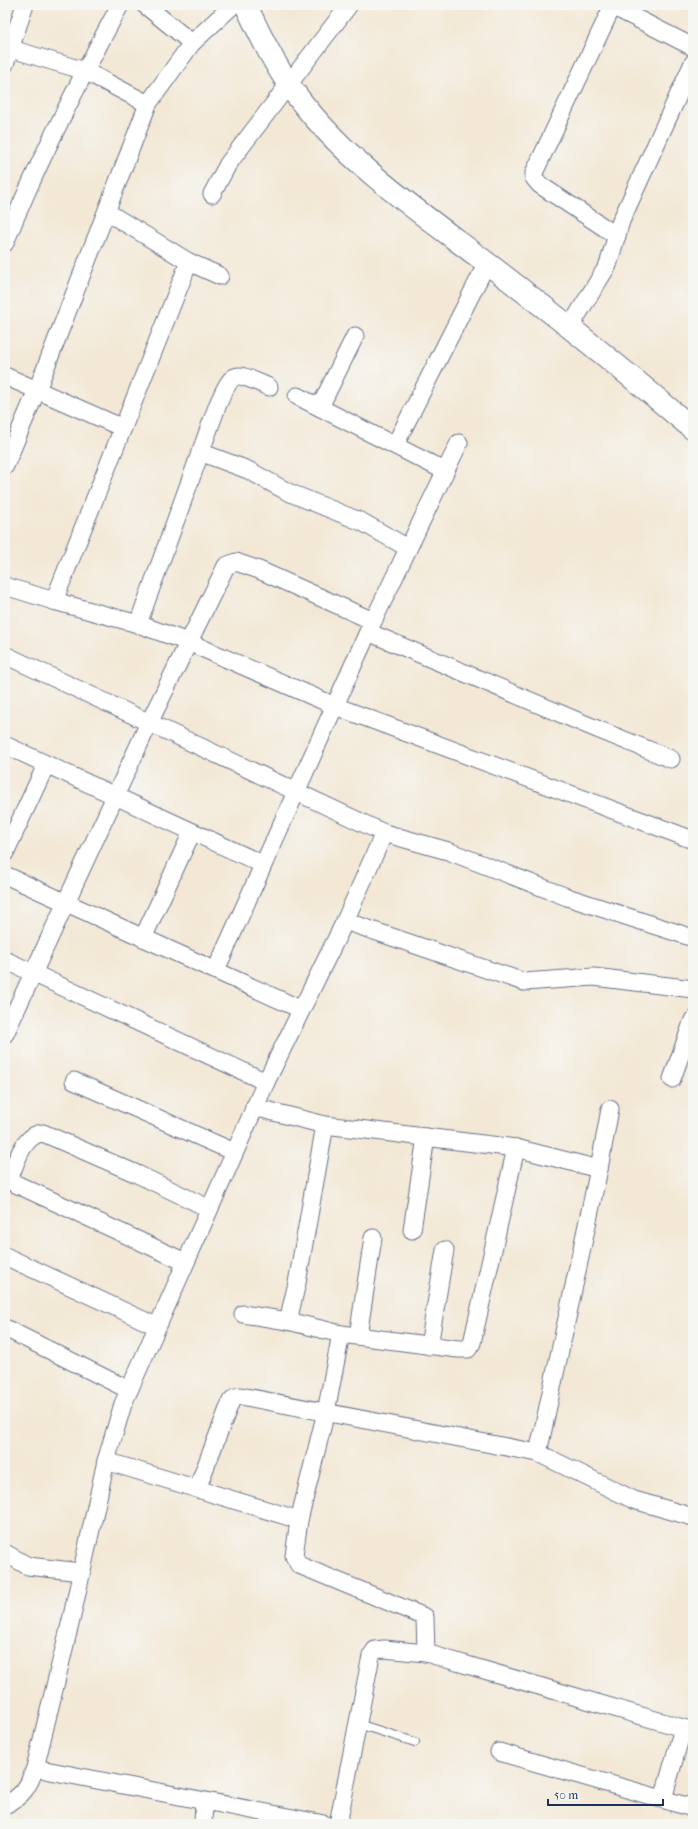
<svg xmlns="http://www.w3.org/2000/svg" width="698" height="1829" viewBox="0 0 698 1829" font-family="'IM FELL French Canon',serif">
<rect width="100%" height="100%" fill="#f6f6f2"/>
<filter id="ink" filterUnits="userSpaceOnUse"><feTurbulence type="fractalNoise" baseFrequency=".025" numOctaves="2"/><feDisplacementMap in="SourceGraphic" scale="8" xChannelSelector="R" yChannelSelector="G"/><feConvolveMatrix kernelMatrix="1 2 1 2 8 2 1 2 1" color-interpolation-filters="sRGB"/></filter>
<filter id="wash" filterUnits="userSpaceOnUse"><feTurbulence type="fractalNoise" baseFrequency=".012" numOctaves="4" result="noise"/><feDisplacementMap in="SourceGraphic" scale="16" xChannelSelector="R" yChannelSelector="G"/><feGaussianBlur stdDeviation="0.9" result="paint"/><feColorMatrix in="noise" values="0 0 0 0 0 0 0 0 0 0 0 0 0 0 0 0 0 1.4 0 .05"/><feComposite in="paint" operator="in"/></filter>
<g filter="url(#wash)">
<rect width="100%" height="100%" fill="#f3e8d6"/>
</g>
<g filter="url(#ink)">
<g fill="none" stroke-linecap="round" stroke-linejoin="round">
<g stroke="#677088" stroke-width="10">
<path id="lane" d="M358,1724l57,18"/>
</g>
<g stroke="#677088" stroke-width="19">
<g id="street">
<path d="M145,5l47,38"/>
<path d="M610,5l83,42"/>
<path d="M613,5l-79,168v5l6,7 77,51"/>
<path d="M5,47l80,24 63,33"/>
<path d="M5,64l20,-59"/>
<path d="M212,194l16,-30 121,-159"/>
<path d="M107,212l82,50 31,14"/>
<path d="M5,243c33,-82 73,-160 115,-238"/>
<path d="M570,327l38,-62 13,-44 72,-158"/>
<path d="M5,376l118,52"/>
<path d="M297,396l148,75"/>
<path d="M320,407l35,-71"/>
<path d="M395,445l92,-182"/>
<path d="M200,452l48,18 40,22 74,30 46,26"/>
<path d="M5,466l32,-76 111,-286 44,-61 41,-38"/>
<path d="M5,586l49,15 84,23 50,18 147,64 358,134"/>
<path d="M54,601l135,-339"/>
<path d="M138,624l80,-220c16,-36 16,-32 51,-17"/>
<path d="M368,632l224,95 79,32"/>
<path d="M5,655l379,178 64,18 119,46 126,41"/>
<path d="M5,745l257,119"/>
<path d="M5,853l41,-88"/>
<path d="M5,875l295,134"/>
<path d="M345,921l179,61 70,-5 99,12"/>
<path d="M143,938l49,-106"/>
<path d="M5,960l261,122"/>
<path d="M216,970l152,-338 91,-189"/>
<path d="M5,1034l144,-311 77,-157 10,-4 23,8 114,51"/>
<path d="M672,1079l21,-59"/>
<path d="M74,1081l160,71"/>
<path d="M254,1107l71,18 191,23 83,21"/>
<path d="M5,1179l180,83"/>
<path d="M9,1180c6,-15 14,-46 34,-47l94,41 71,34"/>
<path d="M412,1230l14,-93"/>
<path d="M5,1256l151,70"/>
<path d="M243,1314l45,7 53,13 117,15h10l4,-6 44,-195"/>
<path d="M288,1321l9,-38 28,-158"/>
<path d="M5,1328l124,62"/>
<path d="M341,1334l-15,78 -27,108 -5,36 5,9 126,52 1,36"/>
<path d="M358,1336l15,-98"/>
<path d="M429,1346l16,-96"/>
<path d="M538,1453l61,-284 11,-60"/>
<path d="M106,1461l193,59"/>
<path d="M197,1489l34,-88 4,-4 6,-1 297,57 96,47 59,17"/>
<path d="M5,1553l23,13 53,6"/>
<path d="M499,1752l194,56"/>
<path d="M35,1768l289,56"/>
<path d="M663,1799l20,-71"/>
<path d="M5,1805c18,-9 24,-19 30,-37l37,-152 34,-155 17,-57 143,-322 79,-161 39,-88"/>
<path d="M203,1824l1,-23"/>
<path d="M338,1824l33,-168 4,-6 9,-1 42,4 267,78"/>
</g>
</g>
<g stroke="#677088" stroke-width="24">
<path id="secondary" d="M246,5c15,33 32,67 54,95 53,68 128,118 196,170 67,51 133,104 197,159"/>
</g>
<use href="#lane" stroke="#fff" stroke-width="8"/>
<use href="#street" stroke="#fff" stroke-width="17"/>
<use href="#secondary" stroke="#fff" stroke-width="22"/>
</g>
</g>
<rect width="698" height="1829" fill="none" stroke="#f6f6f2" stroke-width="20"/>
<path d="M548 1799v6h115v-6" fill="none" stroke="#1b2f5e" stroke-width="2"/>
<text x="554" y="1799" font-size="12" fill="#1b2f5e" stroke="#f6f6f2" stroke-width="3" paint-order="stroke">50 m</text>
</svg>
